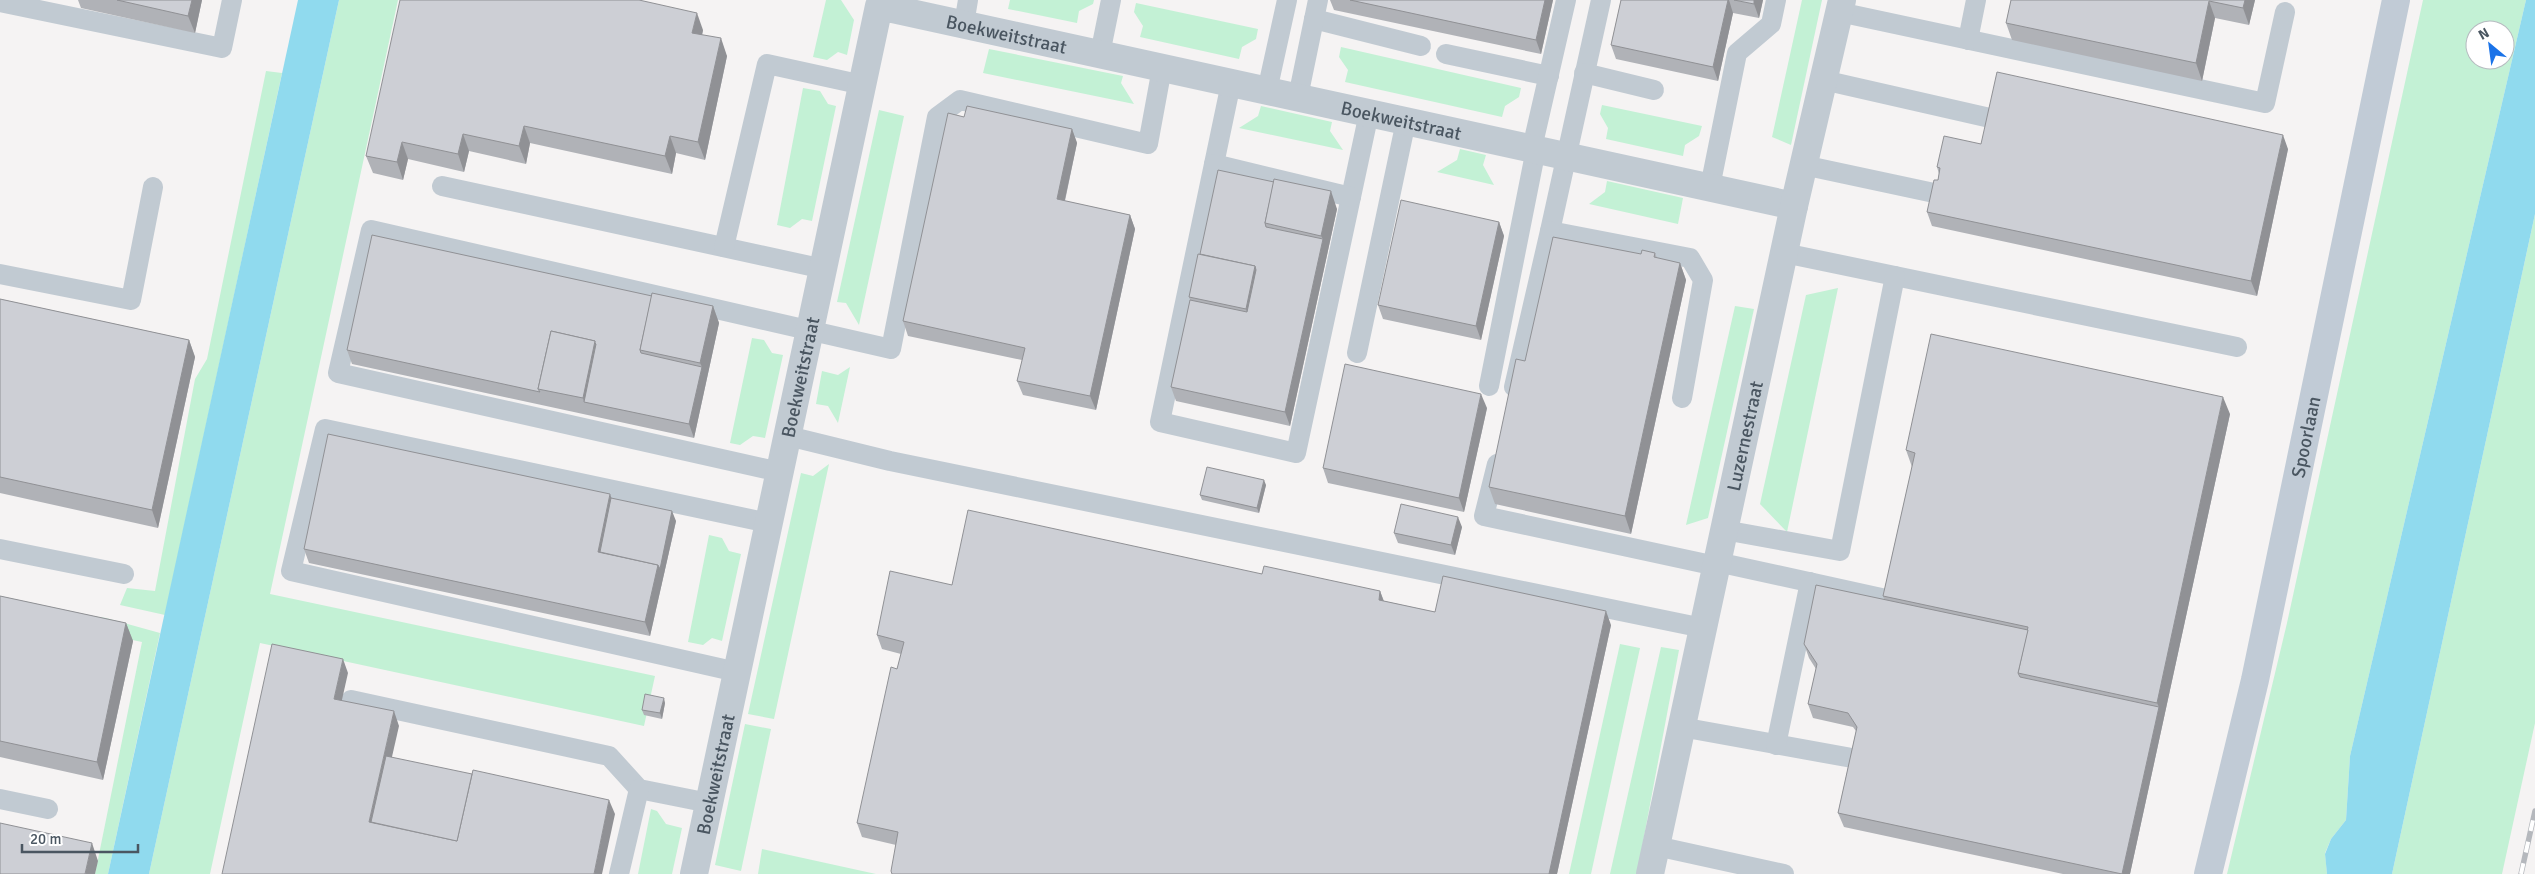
<svg xmlns="http://www.w3.org/2000/svg" width="2535" height="874" viewBox="0 0 2535 874" font-family="Signika,sans-serif">
<rect width="100%" height="100%" fill="#f5f3f3"/>
<g fill="#c3f1d5" fill-rule="evenodd">
<path d="M339,0h59l-128,594 385,82 -11,50 -384,-83 -50,231h-61z"/>
<path d="M826,0h15l13,20 -7,35 -9,-3 -11,8 -14,-3z"/>
<path d="M1010,0h84l-1,4 -14,7 -2,12 -69,-14z"/>
<path d="M1802,0h20l-31,145 -19,-8z"/>
<path d="M2423,0h103l-176,756 -4,64 -15,19 -6,14 2,21h-100l60,-251zM2475,30h30v30h-30z"/>
<path d="M1136,3l122,26 -2,10 -14,8 -3,12 -99,-22 3,-11 -9,-14z"/>
<path d="M1341,47l180,41 -2,9 -14,9 -3,11 -157,-35 3,-12 -9,-13z"/>
<path d="M989,49l134,27 -2,7 13,21 -151,-31z"/>
<path d="M266,71l16,2 -117,542 -45,-10 7,-17 28,3 40,-212 12,-20z"/>
<path d="M803,88l17,3 8,13 8,2 -24,115 -10,-2 -12,9 -13,-3z"/>
<path d="M1602,105l100,21 -3,10 -14,9 -2,11 -77,-17 2,-11 -8,-14z"/>
<path d="M1261,106l71,16 -2,9 13,19 -104,-22 19,-12z"/>
<path d="M879,110l25,6 -45,209 -13,-22 -9,-1z"/>
<path d="M1460,149l26,6 -3,10 11,20 -57,-13 20,-12z"/>
<path d="M1607,181l76,17 -5,26 -89,-20 16,-12z"/>
<path d="M2535,214v509l-33,151h-110z"/>
<path d="M1838,288l-51,244 -27,-28 46,-209z"/>
<path d="M1735,306l19,3 -46,209 -22,7z"/>
<path d="M752,338l12,2 8,13 11,2 -18,83 -12,-2 -13,9 -10,-2z"/>
<path d="M850,367l-12,56 -10,-17 -12,-2 6,-33 16,4z"/>
<path d="M829,464l-55,255 -26,-5 53,-241 12,3z"/>
<path d="M709,535l13,3 7,13 12,3 -19,87 -10,-3 -9,7 -15,-3z"/>
<path d="M15,606l91,12 54,15 -52,241h-13l47,-232 -142,-30z"/>
<path d="M1620,644l20,4 -49,226h-22z"/>
<path d="M1661,647l18,3 -42,224h-27z"/>
<path d="M745,724l26,5 -30,142 -26,-6z"/>
<path d="M651,809l6,2 9,13 16,4 -10,46h-34z"/>
<path d="M762,849l114,25h-118z"/>
</g>
<g fill="#90daee">
<path d="M298,0h41l-190,874h-41z"/>
<path d="M2526,0h9v214l-143,660h-65l-2,-20 6,-15 15,-19 4,-64z"/>
</g>
<g fill="none" stroke-linecap="round" stroke-linejoin="round">
<g stroke="#c1cad2" stroke-width="20">
<path d="M1601,0l-51,231 140,27 13,22 -21,118"/>
<path d="M0,2l222,46 10,-48"/>
<path d="M1839,12l426,91 20,-91"/>
<path d="M1314,19l107,27"/>
<path d="M964,24l4,-24"/>
<path d="M1968,40l8,-40"/>
<path d="M1100,54l11,-54"/>
<path d="M1446,54l103,22"/>
<path d="M1584,73l70,17"/>
<path d="M1823,80l167,38"/>
<path d="M1231,83l-71,339 136,31 73,-340"/>
<path d="M1267,91l20,-91"/>
<path d="M1298,97l20,-97"/>
<path d="M1532,148l34,-148"/>
<path d="M1214,164l137,33"/>
<path d="M1803,165l131,28"/>
<path d="M442,186l382,83"/>
<path d="M1710,187l27,-134 34,-29 5,-24"/>
<path d="M724,247l43,-183 96,21"/>
<path d="M1784,253l453,94"/>
<path d="M0,274l131,26 22,-113"/>
<path d="M1357,353l49,-232"/>
<path d="M1489,386l47,-237"/>
<path d="M1514,387l36,-156"/>
<path d="M788,436l102,25 813,167"/>
<path d="M1497,464l-13,52 232,50"/>
<path d="M780,472l-442,-99 33,-143 520,119 46,-232 23,-17 188,44 14,-76"/>
<path d="M1724,530l116,21 55,-275"/>
<path d="M0,549l124,25"/>
<path d="M1717,562l169,37"/>
<path d="M737,672l-446,-101 34,-142 444,94"/>
<path d="M351,700l258,56 30,33 70,14"/>
<path d="M1681,727l171,31"/>
<path d="M1776,745l34,-163"/>
<path d="M0,799l48,10"/>
<path d="M1656,846l128,28"/>
<path d="M619,874l20,-85"/>
</g>
<g stroke="#c1cad2" stroke-width="28">
<path id="s1" d="M694,874l185,-868 915,200"/>
<path id="s2" d="M1650,874l144,-668 48,-206"/>
</g>
<path stroke="#c1cbd6" stroke-width="28" id="s3" d="M2208,874l47,-194 141,-680"/>
<g stroke="#b5b8bd" stroke-width="5.5">
<path id="rail" d="M2521,874l14,-63"/>
</g>
<use href="#rail" stroke="#fff" stroke-width="4" stroke-dasharray="11" stroke-linecap="butt"/>
</g>
<g fill="#b0b2b7">
<path d="M78,0h124l-7,33 -114,-25z"/>
<path d="M1330,0h223l-12,54 -207,-44z"/>
<path d="M1621,0h142l-4,18 -26,-5 -15,68 -102,-22 -5,-14z"/>
<path d="M2011,0h244l-6,25 -34,-7 -13,63 -190,-41 -6,-17z"/>
<path d="M703,30l-1,5 25,21 -22,104 -29,-7 -4,21 -142,-31 -4,21 -57,-13 -5,21 -56,-13 -5,21 -30,-7 -7,-17z"/>
<path d="M964,117l108,12 5,14 -12,58 65,14 5,14 -39,181 -73,-15 -6,-14 5,-21 -114,-24 -5,-15z"/>
<path d="M1981,144l307,5 -31,147 -325,-70 -5,-14 11,-32 1,-6 -2,-7z"/>
<path d="M1274,182l63,27 -47,217 -114,-25 -5,-14 19,-87 -1,-3 11,-43z"/>
<path d="M1499,222l5,14 -23,104 -98,-21 -5,-14z"/>
<path d="M1655,253l2,5 23,5 6,17 -55,254 -136,-30 -6,-17 36,-126 116,-107z"/>
<path d="M652,296l61,10 6,17 -25,115 -342,-74 -5,-14z"/>
<path d="M0,299l189,41 6,17 -37,171 -158,-35z"/>
<path d="M1487,408l-23,104 -136,-29 -5,-15z"/>
<path d="M2230,414l-100,460h-67l-219,-47 -6,-14 18,-82 -3,-4 -40,-9 -5,-14 8,-35 -7,-11 -5,-14 80,-45 -1,-3 29,-129 -6,-17z"/>
<path d="M1266,485l-7,28 -57,-13 -2,-5z"/>
<path d="M611,498l65,23 -26,115 -341,-73 -5,-14z"/>
<path d="M1462,527l-7,28 -57,-12 -4,-10z"/>
<path d="M1262,574l118,17 4,10 51,11 176,13 -54,249h-665l4,-29 -34,-8 -5,-14 44,-169 -19,-5 -5,-14 75,-50z"/>
<path d="M0,596l126,27 7,18 -30,139 -103,-23z"/>
<path d="M665,703l-3,16 -18,-4 -2,-5z"/>
</g>
<g fill="#909195">
<path d="M192,0h10l-7,33 -7,-17z"/>
<path d="M1545,0h8l-12,54 -5,-14z"/>
<path d="M1728,0h1l4,13 -15,68 -5,-14z"/>
<path d="M1754,0h9l-4,18 -5,-14z"/>
<path d="M2245,0h10l-6,25 -6,-17z"/>
<path d="M2209,1l6,17 -13,63 -6,-18z"/>
<path d="M697,13l6,17 -4,20 -7,-17z"/>
<path d="M721,38l6,18 -22,104 -7,-18z"/>
<path d="M524,126l6,17 -4,21 -7,-18z"/>
<path d="M1072,129l5,14 -15,70 -5,-14z"/>
<path d="M463,134l6,17 -5,21 -6,-18z"/>
<path d="M2283,135l5,14 -31,147 -6,-15z"/>
<path d="M670,136l6,17 -4,21 -7,-18z"/>
<path d="M402,142l6,17 -5,21 -6,-18z"/>
<path d="M1331,191l6,18 -47,217 -5,-14 38,-173 -2,-3z"/>
<path d="M1130,215l5,14 -39,181 -6,-14z"/>
<path d="M1499,222l5,14 -23,104 -5,-14z"/>
<path d="M1680,263l6,17 -55,254 -6,-18z"/>
<path d="M1255,266l6,18 -9,43 -6,-18z"/>
<path d="M713,306l6,17 -25,115 -5,-14 13,-57 -2,-4z"/>
<path d="M189,340l6,17 -37,171 -6,-18z"/>
<path d="M595,341l7,17 -18,44 -1,-4z"/>
<path d="M1481,394l6,14 -23,104 -5,-14z"/>
<path d="M2223,397l7,17 -100,460h-8l37,-167 -2,-4z"/>
<path d="M1264,480l2,5 -7,28 -2,-5z"/>
<path d="M610,494l5,14 -10,49 -7,-5z"/>
<path d="M672,511l4,10 -26,115 -5,-14 13,-57z"/>
<path d="M1458,517l4,10 -7,28 -4,-10z"/>
<path d="M1380,591l5,14 -6,-5z"/>
<path d="M1606,611l5,14 -54,249h-8z"/>
<path d="M126,623l7,18 -30,139 -6,-18z"/>
<path d="M343,659l5,14 -9,40 -5,-14z"/>
<path d="M664,698l1,5 -3,16 -2,-6z"/>
<path d="M394,711l5,15 -23,101 -7,-5z"/>
<path d="M609,800l6,14 -13,60h-8z"/>
<path d="M92,843l6,18 -3,13h-10z"/>
</g>
<g fill="#cdcfd5" stroke="#909195">
<path d="M117,0h75l-4,16z"/>
<path d="M400,0h239l58,13 -5,20 29,5 -23,104 -28,-6 -5,20 -141,-30 -5,20 -56,-12 -5,20 -56,-12 -5,20 -31,-6z"/>
<path d="M1350,0h195l-9,40z"/>
<path d="M1621,0h107l-15,67 -102,-22z"/>
<path d="M1734,0h20v4z"/>
<path d="M2011,0h234l-2,8 -34,-7 -13,62 -190,-40z"/>
<path d="M1997,72l286,63 -32,146 -324,-69 7,-32h4l2,-12 -3,-1 7,-31 37,8z"/>
<path d="M967,106l105,23 -15,70 73,16 -40,181 -73,-15 8,-33 -122,-27 45,-208 16,4z"/>
<path d="M1218,170l56,12 -9,41 1,4 57,12 -38,173 -114,-25 19,-87 57,12 9,-42 -1,-4 -55,-12z"/>
<path d="M1274,179l57,12 -10,45 -56,-13z"/>
<path d="M1401,200l98,22 -23,104 -98,-21z"/>
<path d="M372,235l280,61 -12,54 1,3 61,14 -13,57 -105,-22 12,-58 -1,-1v-2l-44,-10 -13,58 2,3 -193,-42z"/>
<path d="M1553,237l88,17 1,-4 13,3 -1,4 26,6 -55,253 -136,-29 27,-128 9,2z"/>
<path d="M1198,254l57,12 -9,43 -57,-12z"/>
<path d="M652,293l61,13 -13,57 -60,-13z"/>
<path d="M0,299l189,41 -37,170 -152,-33z"/>
<path d="M551,331l44,10 -12,57 -45,-9z"/>
<path d="M1931,334l292,63 -66,306 -139,-30 10,-46 -145,-31 32,-143 -9,-3z"/>
<path d="M1345,364l136,30 -22,104 -136,-30z"/>
<path d="M328,434l282,60 -12,58 60,13 -13,57 -341,-73z"/>
<path d="M1207,467l57,13 -7,28 -57,-13z"/>
<path d="M611,498l61,13 -12,58 -2,-4 -58,-13z"/>
<path d="M1401,504l57,13 -7,28 -57,-12z"/>
<path d="M968,510l294,64 2,-8 116,25 -1,9 56,12 8,-36 163,35 -57,263h-657l-1,-3 7,-39 -41,-9 34,-156 6,2 7,-27 -27,-7 13,-64 62,14z"/>
<path d="M1816,585l212,45 -10,43 2,4 139,30 -37,167 -284,-61 19,-86 -9,-14 -40,-9 9,-40 -13,-20z"/>
<path d="M0,596l126,27 -29,139 -97,-21z"/>
<path d="M272,644l71,15 -9,40 60,12 -25,111 88,19 16,-71 136,30 -15,74h-372z"/>
<path d="M645,694l19,4 -4,15 -18,-3z"/>
<path d="M386,756l86,18 -15,67 -86,-19z"/>
<path d="M0,823l92,20 -7,31h-85z"/>
</g>
<g text-anchor="middle" stroke-width="4" stroke-linejoin="round" paint-order="stroke">
<g font-size="19" fill="#4a5661" stroke="#fff">
<text dy="7" stroke="none"><textPath href="#s1" startOffset="1018">Boekweitstraat</textPath></text>
<text dy="7" stroke="none"><textPath href="#s1" startOffset="1422">Boekweitstraat</textPath></text>
<text dy="7" stroke="none"><textPath href="#s1" startOffset="508">Boekweitstraat</textPath></text>
<text dy="7" stroke="none"><textPath href="#s2" startOffset="448">Luzernestraat</textPath></text>
<text dy="7" stroke="none"><textPath href="#s3" startOffset="448">Spoorlaan</textPath></text>
<text dy="7" stroke="none"><textPath href="#s1" startOffset="102">Boekweitstraat</textPath></text>
</g>
</g>
<g transform="translate(2490 45) rotate(331)"><circle r="24" fill="#ffffff" stroke="#b7bbc0"/>
<path d="M0-4L9 19L0 12L-9 19Z" fill="#1a73e8"/>
<text y="-8" font-size="14" font-weight="bold" text-anchor="middle" fill="#4a5661">N</text>
</g>
<path d="M22 844v8h116v-8" fill="none" stroke="#4a5661" stroke-width="2.5"/>
<text x="30" y="844" font-size="15" fill="#4a5661" stroke="#ffffff" stroke-width="4" paint-order="stroke">20 m</text>
</svg>
